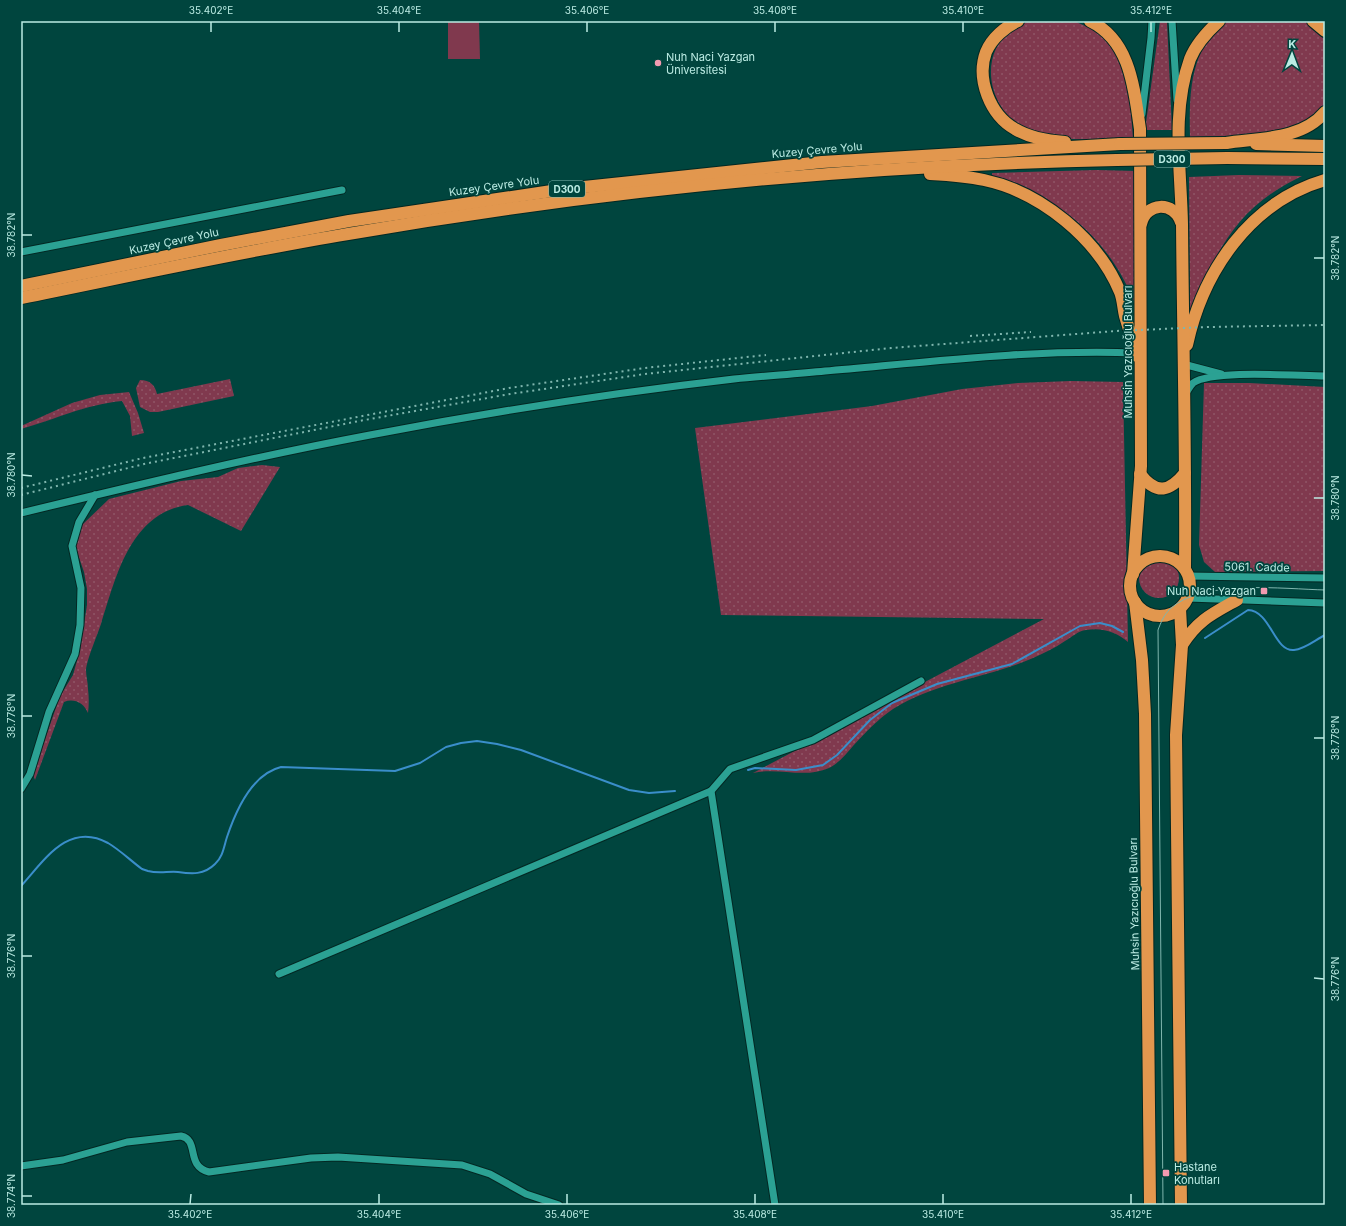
<svg xmlns="http://www.w3.org/2000/svg" width="1346" height="1226" viewBox="0 0 1346 1226" font-family="Inter,sans-serif">
<defs>
<pattern id="grass-dots" width="8" height="8" patternUnits="userSpaceOnUse"><rect width="8" height="8" fill="#80394e"/><path d="M2 2h.1M6 6h.1" fill="none" stroke="#905667" stroke-width="1.8" stroke-linecap="round"/></pattern>
</defs>
<rect width="100%" height="100%" fill="#00453e"/>
<g fill="url(#grass-dots)">
<path d="M1031,21h43l18,8 18,14 18,32 5,63c-24,0 -49,3 -73,0 -8,-1 -16,-4 -24,-6 -4,-2 -10,-2 -14,-5 -34,-20 -44,-73 -10,-97 6,-4 12,-8 19,-9z"/>
<path d="M1160,21h7l5,109h-27z"/>
<path d="M1228,21h80l17,13v74l-25,18 -43,9 -67,2c-1,-42 -1,-90 38,-116z"/>
<path d="M1096,170l41,1v139c-24,-69 -76,-112 -145,-133v-4z"/>
<path d="M1239,175l63,1c-67,32 -85,74 -112,139l-1,-138z"/>
<path d="M230,379l4,17 -76,16h-8l-10,-5 -4,-19 4,-8c10,0 15,5 17,14z"/>
<path d="M1071,381l52,1 5,260c-11,-10 -26,-15 -42,-12 -8,1 -14,7 -21,11 -10,7 -21,12 -32,17 -46,20 -97,24 -140,51 -15,10 -27,23 -40,37 -7,8 -14,17 -24,22 -24,11 -51,-1 -76,5l291,-154 -323,-4 -26,-187 177,-22 90,-17 56,-6z"/>
<path d="M1204,383h45l76,4v184l-110,1 -11,-10 -5,-17z"/>
<path d="M129,392l9,21 6,20 -12,3 -2,-20 -8,-15c-39,4 -65,18 -101,28v-3l51,-23 28,-8z"/>
<path d="M262,465l18,2 -39,64 -53,-26c-58,8 -72,72 -87,119 -4,12 -14,35 -15,46 0,6 2,13 2,19 1,8 1,16 0,24 -4,-10 -14,-15 -24,-11l-29,78 -2,-7 3,-8 24,-69 13,-21 7,-25 7,-45v-16l-3,-17 -9,-26 5,-17 3,-5 26,-25 72,-18 37,-4 20,-9z"/>
<circle cx="1159" cy="578" r="20"/>
</g>
<path fill="#80394e" d="M448,21h31l1,38h-32z"/>
<g fill="none" stroke-linecap="round" stroke-linejoin="round">
<g stroke="#3a8eca" stroke-width="2">
<path d="M1205,638l43,-28c23,1 26,42 46,40 11,-1 21,-10 31,-15"/>
<path d="M748,770l7,-2 41,2 27,-5 14,-10 33,-35 22,-17 45,-19 75,-20 68,-38 20,-3 12,3 11,6"/>
<path d="M21,886c23,-25 47,-65 87,-43 12,7 23,18 34,26l6,2c11,3 20,0 30,1 14,2 26,3 37,-8 8,-7 9,-18 12,-27 9,-27 25,-63 54,-70l114,4 25,-8 26,-16 15,-4 16,-2 20,3 24,6 108,40 20,3 26,-2"/>
</g>
<g stroke="#032823" stroke-width="9">
<g id="minor">
<path d="M1172,21l5,79"/>
<path d="M1142,114l9,-76 1,-17"/>
<path d="M21,252l321,-62"/>
<path d="M1183,364l38,10"/>
<path d="M1186,393c2,-3 4,-7 7,-10 20,-14 104,-7 132,-7"/>
<path d="M21,513c116,-28 232,-56 349,-78 120,-23 242,-42 364,-56 30,-3 61,-5 91,-8 103,-9 207,-22 311,-18"/>
<path d="M1188,576l137,2"/>
<path d="M1188,598l137,5"/>
<path d="M21,789l9,-15 19,-62 26,-58 5,-29 1,-37 -9,-42 7,-24 16,-27"/>
<path d="M279,974l432,-183"/>
<path d="M21,1166l42,-6 64,-18 54,-6c19,4 4,30 28,36l102,-14 27,-1 124,8 28,9 36,20 33,11"/>
<path d="M775,1205l-64,-414 19,-22 83,-29 108,-59"/>
</g>
</g>
<g stroke="#032823" stroke-width="14">
<g id="highway">
<path d="M1018,21c-13,6 -26,17 -32,31 -10,27 4,63 29,77 15,9 33,12 50,13"/>
<path d="M1090,21c41,20 44,68 50,108l1,337 -8,108"/>
<path d="M1313,21l12,10"/>
<path d="M1226,143c33,-5 76,-3 99,-31"/>
<path d="M1256,144l69,2"/>
<path d="M1227,158l98,1"/>
<path d="M930,174c18,1 36,2 54,6 57,12 114,59 136,112 3,7 3,16 5,24 4,13 8,27 12,40"/>
<path d="M1141,224c5,-22 33,-23 40,-2"/>
<path d="M21,286l200,-41 128,-24 216,-32 257,-27 298,-18"/>
<path d="M21,298c109,-22 218,-46 327,-64 254,-44 512,-69 769,-74"/>
<path d="M1187,345c16,-74 63,-143 138,-165"/>
<path d="M1140,474c17,22 30,17 45,-1"/>
<circle cx="1160" cy="586" r="30"/>
<path d="M1185,569c1,-115 -2,-230 -3,-345 -1,-54 -11,-112 8,-165 6,-15 17,-27 29,-38"/>
<path d="M1135,602l7,58 3,54 5,491"/>
<path d="M1180,609l2,36 -6,90 5,470"/>
<path d="M1182,645c16,-25 30,-31 55,-45"/>
</g>
</g>
<use href="#minor" stroke="#2ba193" stroke-width="7"/>
<use href="#highway" stroke="#e2974e" stroke-width="12"/>
<path stroke="#7fb6ae" stroke-width="1" d="M1163,1205l-5,-575c3,-8 6,-15 12,-21 31,-30 114,-20 155,-19"/>
<g stroke="#7fb6ae" stroke-width="2" stroke-dasharray="2 4" stroke-linecap="butt">
<path d="M970,336l61,-4"/>
<path d="M21,488l122,-30 366,-70 136,-20 121,-13"/>
<path d="M21,495l123,-31 215,-43 151,-27 135,-20 246,-26 225,-17 92,-4 117,-2"/>
</g>
<g stroke="#032823" stroke-width="14" stroke-linecap="butt">
<g id="highway-bridge">
<path d="M1120,144l106,-1"/>
<path d="M1117,160l110,-2"/>
</g>
</g>
<use href="#highway-bridge" stroke="#e2974e" stroke-width="12"/>
</g>
<path fill="none" stroke="#bbece4" stroke-width="1.5" d="M211,32v-10M399,32v-10M587,32v-10M775,32v-10M963,32v-10M1151,32v-10M22,235h10M1314,258h10M22,475l10,1M1314,498h10M22,716h10M1314,738h10M22,956h10M1314,978l10,1M22,1196h10M190,1204l1,-10M379,1204v-10M567,1204v-10M755,1204v-10M943,1204v-10M1131,1204v-10"/>
<g fill="#f29ab0" stroke="#00453e" stroke-width="1.5">
<circle cx="658" cy="63" r="4"/>
<rect x="1260" y="587" width="8" height="8" rx="2"/>
<rect x="1162" y="1169" width="8" height="8" rx="2"/>
</g>
<g text-anchor="middle" stroke-width="3.5" stroke-linejoin="round" paint-order="stroke">
<g fill="#00453e" stroke="#83bab2" stroke-width="1">
<rect x="1154" y="151" width="36" height="16" rx="3"/>
<rect x="549" y="181" width="36" height="16" rx="3"/>
</g>
<g font-size="10" font-weight="bold" fill="#bbece4">
<text x="1172" y="163">D300</text>
<text x="567" y="193">D300</text>
</g>
<g font-size="11" fill="#bbece4" stroke="#00453e" text-anchor="start">
<text x="666" y="61">Nuh Naci Yazgan<tspan x="666" dy="13">Üniversitesi</tspan></text>
<text x="1256" y="595" text-anchor="end">Nuh Naci Yazgan</text>
<text x="1174" y="1171">Hastane<tspan x="1174" dy="13">Konutları</tspan></text>
</g>
<g font-size="11" fill="#bbece4" stroke="#00453e">
<text transform="translate(817 150) rotate(-5)" y="4">Kuzey Çevre Yolu</text>
<text transform="translate(494 186) rotate(-8)" y="4">Kuzey Çevre Yolu</text>
<text transform="translate(174 241) rotate(-12)" y="4">Kuzey Çevre Yolu</text>
<text transform="translate(1128 352) rotate(-90)" y="4">Muhsin Yazıcıoğlu Bulvarı</text>
<text transform="translate(1257 567) rotate(1)" y="4">5061. Cadde</text>
<text transform="translate(1134 904) rotate(-91)" y="4">Muhsin Yazıcıoğlu Bulvarı</text>
</g>
</g>
<rect width="1346" height="1226" fill="none" stroke="#00453e" stroke-width="44"/>
<g transform="translate(1292 54) rotate(1)" stroke="#00453e" stroke-width="3" paint-order="stroke">
<path d="M0-3L7 15L0 10L-7 15Z" fill="#bbece4"/>
<text y="-6" font-size="11" font-weight="bold" text-anchor="middle" fill="#bbece4">K</text>
</g>
<rect x="22" y="22" width="1302" height="1182" fill="none" stroke="#bbece4" stroke-width="1.5"/>
<g font-size="10" text-anchor="middle" fill="#bbece4">
<text x="211" y="14">35.402°E</text>
<text x="399" y="14">35.404°E</text>
<text x="587" y="14">35.406°E</text>
<text x="775" y="14">35.408°E</text>
<text x="963" y="14">35.410°E</text>
<text x="1151" y="14">35.412°E</text>
<text transform="translate(11 235) rotate(-90)" y="4">38.782°N</text>
<text transform="translate(1335 258) rotate(-90)" y="4">38.782°N</text>
<text transform="translate(11 475) rotate(-90)" y="4">38.780°N</text>
<text transform="translate(1335 498) rotate(-90)" y="4">38.780°N</text>
<text transform="translate(11 716) rotate(-90)" y="4">38.778°N</text>
<text transform="translate(1335 738) rotate(-90)" y="4">38.778°N</text>
<text transform="translate(11 956) rotate(-90)" y="4">38.776°N</text>
<text transform="translate(1335 979) rotate(-90)" y="4">38.776°N</text>
<text transform="translate(11 1196) rotate(-90)" y="4">38.774°N</text>
<text x="190" y="1218">35.402°E</text>
<text x="379" y="1218">35.404°E</text>
<text x="567" y="1218">35.406°E</text>
<text x="755" y="1218">35.408°E</text>
<text x="943" y="1218">35.410°E</text>
<text x="1131" y="1218">35.412°E</text>
</g>
</svg>
